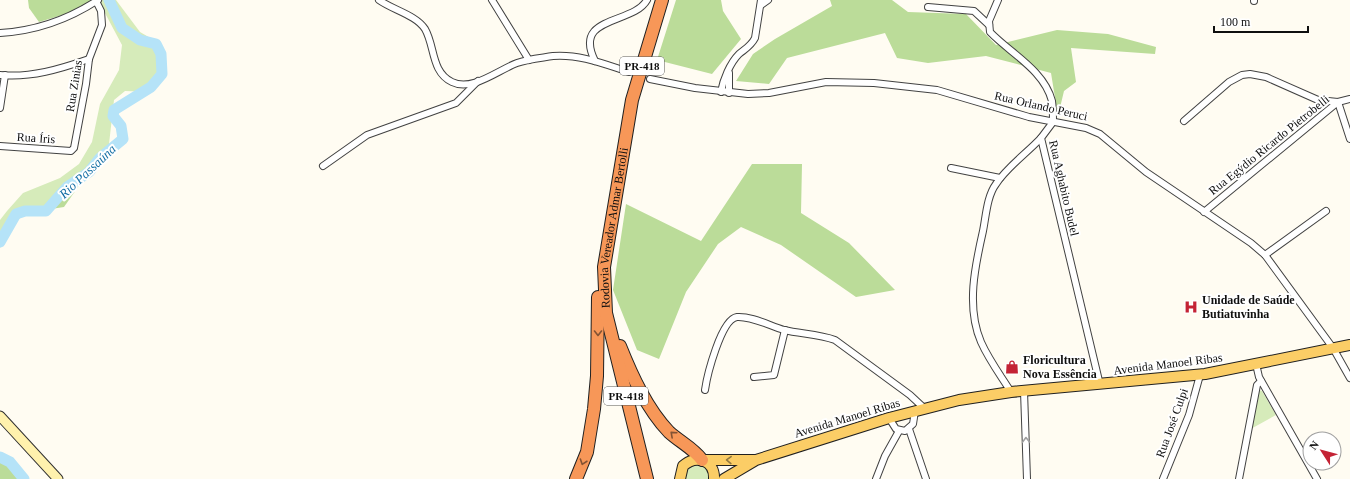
<svg xmlns="http://www.w3.org/2000/svg" width="1350" height="479" viewBox="0 0 1350 479" font-family="'Times New Roman',serif">
<rect width="100%" height="100%" fill="#fffcf2"/>
<g fill="#d6ebba">
<path d="M98,0h18l24,32 19,11 7,13 -3,20 -12,16 -26,-1 -11,9 -5,44 -31,43 -27,22 -23,2 -10,9 -18,28v-28l7,-9 16,-18 37,-15 19,-14 13,-22 8,-38 19,-34 3,-25z"/>
<path d="M1259,390l3,1 14,24 -27,15z"/>
<path d="M699,464l8,3 3,12h-24c-1,-9 4,-14 13,-15z"/>
</g>
<g fill="#bbdc99">
<path d="M28,0h70l1,4 -60,18 -10,-14z"/>
<path d="M676,0h45l2,11 18,28 -29,35 -55,-14z"/>
<path d="M830,0h62l16,12 58,2 30,31 61,-15 51,4 48,13 -1,7 -84,-6 5,34 -12,9 -6,25 -7,-43 -65,-17 -58,7 -31,-5 -12,-25 -98,25 -18,26 -33,-3 17,-27 22,-15 57,-33z"/>
<path d="M752,164h50l-1,49 48,30 46,47 -39,7 -75,-52 -40,-18 -23,17 -32,48 -27,67 -22,-9 -24,-60 13,-86 75,37z"/>
<path d="M78,187l-14,20 -13,2z"/>
<path d="M0,454l7,3 20,22h-27z"/>
</g>
<g fill="none" stroke-linecap="round" stroke-linejoin="round">
<g stroke="#b5e3f8" stroke-width="11">
<path d="M0,242l16,-28 9,-3h21l21,-24 22,-15 11,-14 23,-19 -2,-13 -8,-10 1,-6 37,-23 11,-13 -1,-20 -5,-10 -16,-4 -18,-12 -13,-28"/>
<path d="M0,457l10,5 14,17"/>
</g>
<g stroke="#424242" stroke-width="8">
<g id="street">
<path d="M379,0c14,10 37,15 46,29 10,17 6,43 27,53 20,10 46,-12 65,-19 11,-4 24,-5 36,-7 27,-2 51,8 76,16"/>
<path d="M492,0l37,60"/>
<path d="M998,0l-9,21 1,11c20,21 54,38 62,69 1,7 1,14 1,21l-12,16 59,247"/>
<path d="M1254,1v-1"/>
<path d="M761,5l7,-5"/>
<path d="M928,7l46,4 15,14"/>
<path d="M0,33c35,-2 69,-14 98,-33"/>
<path d="M595,61c-23,-46 38,-36 52,-61"/>
<path d="M0,75c31,3 60,-6 89,-16"/>
<path d="M650,79l45,9 53,6 21,-1 57,-11 48,1 63,7 92,27 57,11 14,6 46,38 105,71 14,12 68,93 17,30"/>
<path d="M721,92c2,-12 9,-29 18,-38 6,-5 12,-8 16,-16l6,-38"/>
<path d="M729,93v-20"/>
<path d="M0,108l5,-33"/>
<path d="M1184,121l45,-39 13,-7 8,-1 16,3 52,23 20,2 12,37"/>
<path d="M0,146l71,5 3,-3 12,-64 3,-25 13,-34 -1,-14 -5,-10"/>
<path d="M323,166l44,-31 89,-32 22,-22"/>
<path d="M951,168l49,10"/>
<path d="M1204,212l134,-110 12,-3"/>
<path d="M1265,255l61,-44"/>
<path d="M1256,364l3,13 58,102"/>
<path d="M754,377l20,-2 11,-45"/>
<path d="M705,390c2,-14 16,-71 32,-73 15,-1 33,9 47,13 17,4 35,4 51,10l75,55 15,14"/>
<path d="M1024,391l3,88"/>
<path d="M1011,392c-10,-16 -22,-32 -30,-50 -15,-35 -6,-76 2,-111 3,-15 4,-35 13,-47 11,-17 31,-31 45,-46"/>
<path d="M889,418l7,11 9,2 8,-7 2,-13"/>
<path d="M909,429l17,50"/>
<path d="M876,479l9,-23 14,-25"/>
<path d="M1163,479l26,-64 11,-40"/>
<path d="M1239,479l18,-94 4,-4"/>
</g>
</g>
<g stroke="#313131" stroke-width="11">
<path id="secondary" d="M0,416l58,63"/>
</g>
<g stroke="#202020" stroke-width="12">
<g id="primary">
<path d="M702,460h52"/>
<path d="M680,479l3,-13c13,-12 32,-6 31,13"/>
<path d="M724,479l32,-19 133,-42 70,-18 52,-8 194,-18 145,-29"/>
</g>
</g>
<g stroke="#202020" stroke-width="14">
<g id="highway">
<path d="M620,346c12,30 27,63 49,86 11,10 24,16 33,28"/>
<path d="M576,479l11,-27 7,-43 3,-33 1,-79"/>
<path id="s1" d="M647,479l-41,-166 -2,-46 28,-167 30,-100"/>
</g>
</g>
<use href="#street" stroke="#fff" stroke-width="6"/>
<use href="#secondary" stroke="#fff1ad" stroke-width="9"/>
<use href="#primary" stroke="#fbcd66" stroke-width="10"/>
<use href="#highway" stroke="#f79758" stroke-width="12"/>
</g>
<defs><path id="oneway-chevron" d="M-2-3.5L2.5 0L-2 3.5" fill="none" stroke-width="1.6" stroke-linecap="round" stroke-linejoin="round"/></defs>
<g stroke="#835334">
<use href="#oneway-chevron" transform="translate(598 333) rotate(90)"/>
<use href="#oneway-chevron" transform="translate(673 434) rotate(-138)"/>
<use href="#oneway-chevron" transform="translate(583 462) rotate(109)"/>
</g>
<use stroke="#9f9f9f" href="#oneway-chevron" transform="translate(1026 440) rotate(-92)"/>
<use stroke="#91783f" href="#oneway-chevron" transform="translate(729 460) rotate(-178)"/>
<defs>
<g id="hospital-bare" transform="scale(1.08)"><path d="M-5-5h3v3.5h4V-5h3V5h-3V1.5h-4V5h-3Z" fill="#c42335" stroke="#fff" stroke-width="2.5" paint-order="stroke"/></g>
<g id="shop-bare" transform="scale(1.08)"><path d="M-5-2.5h2.3a2.7 3.5 0 0 1 5.4 0H5L5.5 6h-11ZM-1.5-2.5h3a1.5 2.3 0 0 0-3 0Z" fill="#c42335" stroke="#fff" stroke-width="2.5" paint-order="stroke"/></g>
</defs>
<g fill-rule="evenodd">
<use href="#hospital-bare" x="1191" y="307"/>
<use href="#shop-bare" x="1012" y="367"/>
</g>
<g text-anchor="middle" stroke-width="4" stroke-linejoin="round" paint-order="stroke">
<g fill="#fff" stroke="#575757" stroke-width="1">
<rect x="620" y="57" width="44" height="18" rx="3"/>
<rect x="604" y="387" width="44" height="18" rx="3"/>
</g>
<g font-size="11" font-weight="bold" fill="#0f0f0f">
<text x="642" y="70">PR-418</text>
<text x="626" y="400">PR-418</text>
</g>
<g font-size="12" fill="#0f0f0f" stroke="#fff">
<text transform="translate(74 86) rotate(-81)" y="4">Rua Zinias</text>
<text transform="translate(1041 106) rotate(13)" y="4">Rua Orlando Peruci</text>
<text transform="translate(36 138) rotate(4)" y="4">Rua Íris</text>
<text transform="translate(1269 145) rotate(-39)" y="4">Rua Egýdio Ricardo Pietrobelli</text>
<text transform="translate(1064 188) rotate(77)" y="4">Rua Aghabito Budel</text>
<text dy="4" stroke="none"><textPath href="#s1" startOffset="257">Rodovia Vereador Admar Bertolli</textPath></text>
<text transform="translate(1168 364) rotate(-7)" y="4">Avenida Manoel Ribas</text>
<text transform="translate(847 418) rotate(-17)" y="4">Avenida Manoel Ribas</text>
<text transform="translate(1172 423) rotate(-70)" y="4">Rua José Culpi</text>
</g>
<g font-size="12" font-weight="bold" fill="#0f0f0f" stroke="#fff" text-anchor="start">
<text x="1202" y="304">Unidade de Saúde<tspan x="1202" dy="14">Butiatuvinha</tspan></text>
<text x="1023" y="364">Floricultura<tspan x="1023" dy="14">Nova Essência</tspan></text>
</g>
<g font-size="13" font-style="italic" fill="#156fa5" stroke="#fff">
<text transform="translate(87 171) rotate(-43)" y="5">Rio Passaúna</text>
</g>
</g>
<g transform="translate(1322 451) rotate(306)"><circle r="19" fill="#ffffff" stroke="#9f9f9f"/>
<path d="M0-3L7 15L0 10L-7 15Z" fill="#c42335"/>
<text y="-6" font-size="11" font-weight="bold" text-anchor="middle" fill="#0f0f0f">N</text>
</g>
<path d="M1214 26v6h94v-6" fill="none" stroke="#0f0f0f" stroke-width="2"/>
<text x="1220" y="26" font-size="12" fill="#0f0f0f" stroke="#ffffff" stroke-width="3" paint-order="stroke">100 m</text>
</svg>
